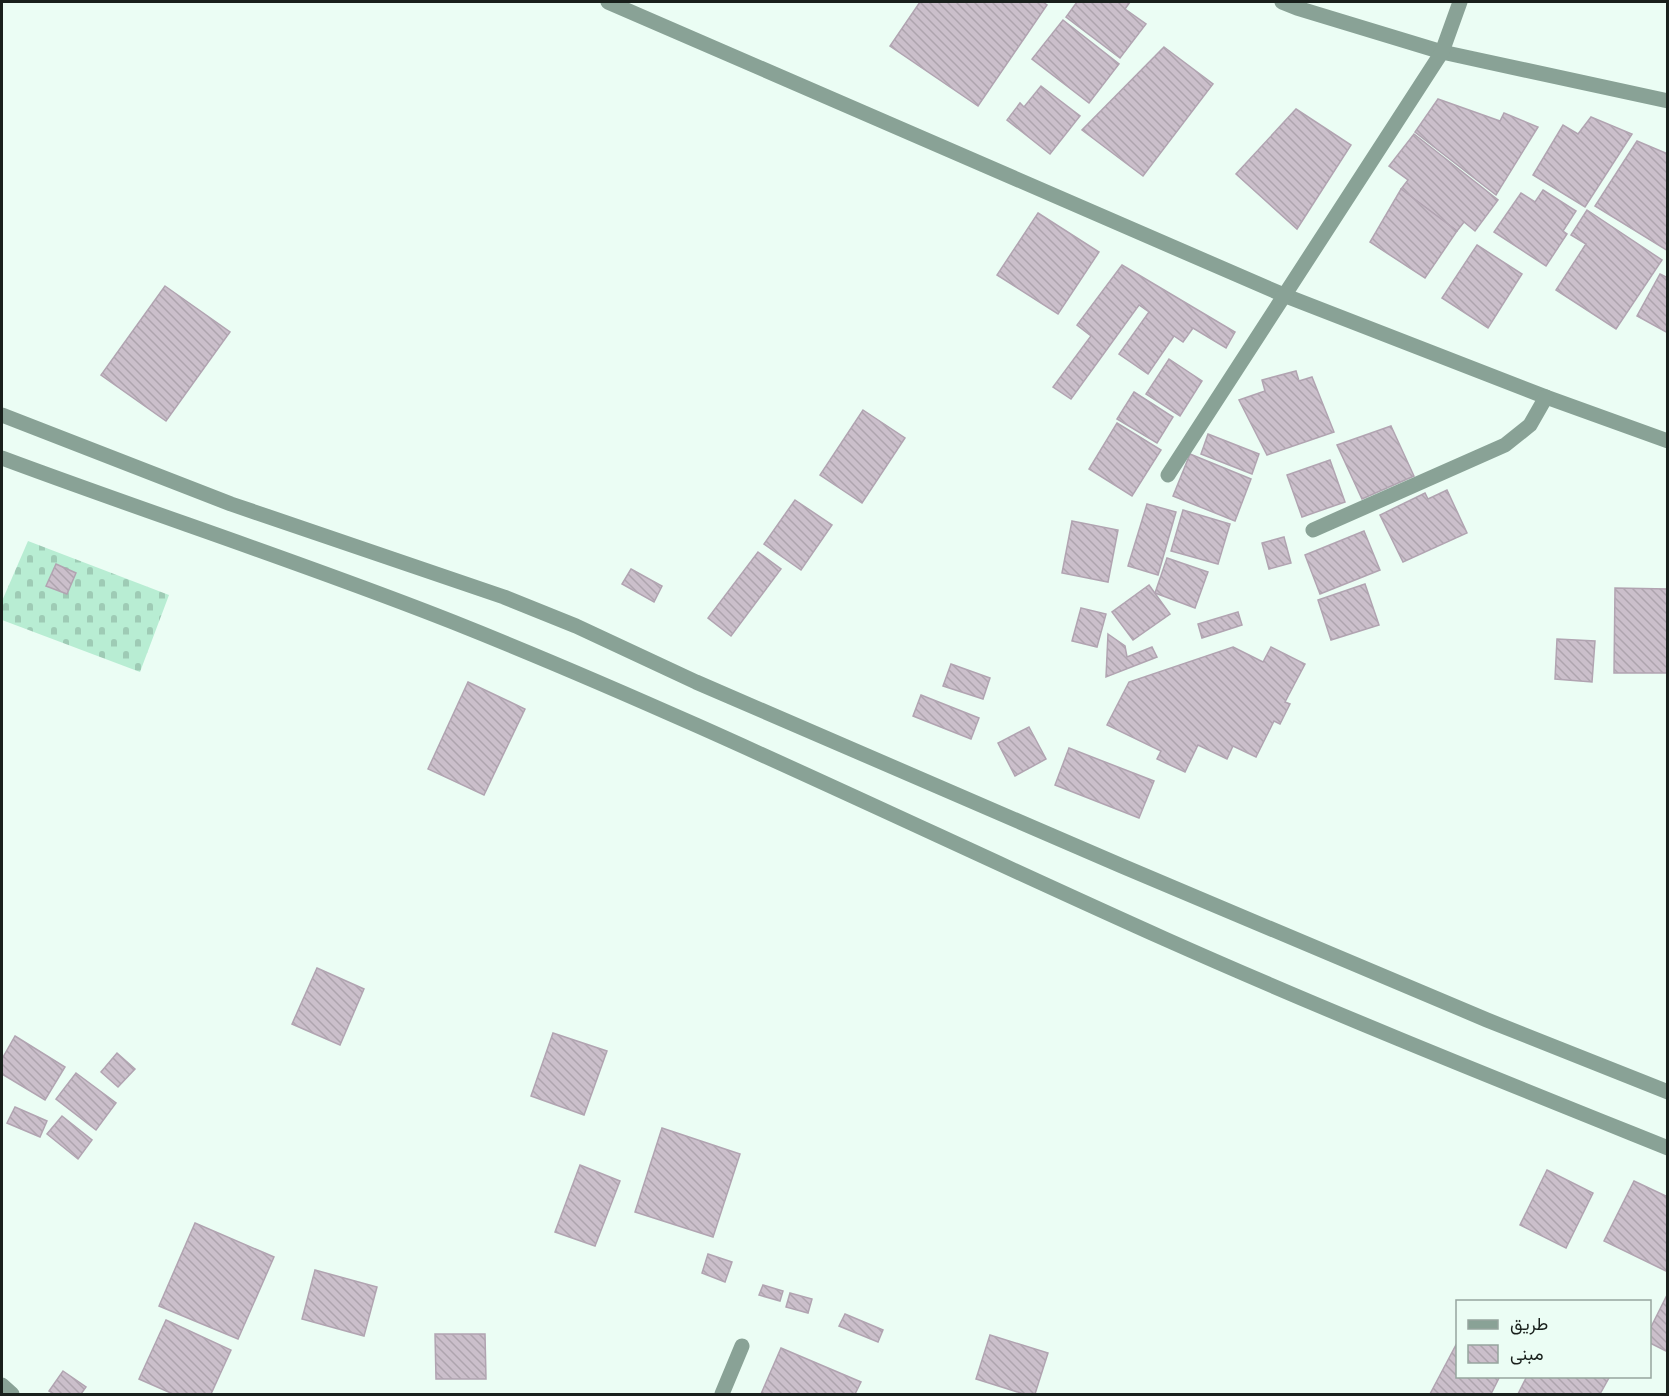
<svg xmlns="http://www.w3.org/2000/svg" width="1669" height="1396" viewBox="0 0 1669 1396" font-family="'Nunito Sans',Vazirmatn,sans-serif">
<defs>
<pattern id="cemetery-stones" width="16" height="16" patternUnits="userSpaceOnUse" patternTransform="scale(1.5)"><rect width="16" height="16" fill="#b8edd3"/><path d="M2 7V4a2 2 0 0 1 4 0v3zM10 15v-3a2 2 0 0 1 4 0v3z" fill="#9ecbb5"/></pattern>
<pattern id="building-back-hatch" width="6" height="6" patternUnits="userSpaceOnUse" patternTransform="scale(1.5)"><rect width="6" height="6" fill="#cbbfcb"/><path d="M-1 5l2 2M0 0l6 6M5-1l2 2" fill="none" stroke="#aea4ae"/></pattern>
</defs>
<rect width="100%" height="100%" fill="#ebfdf4"/>
<path fill="url(#cemetery-stones)" d="M28,541l141,54 -29,77 -138,-52v-19z"/>
<g fill="url(#building-back-hatch)" stroke="#b1a4b1" stroke-width="1.5">
<path d="M920,2h123l4,3 -69,101 -88,-60z"/>
<path d="M1077,2h53l-5,7 21,15 -26,34 -54,-41z"/>
<path d="M1063,20l56,44 -30,39 -57,-44z"/>
<path d="M1164,47l49,37 -70,92 -61,-46z"/>
<path d="M1041,86l39,30 -30,38 -43,-34 13,-17 4,4z"/>
<path d="M1438,99l62,22 4,-8 34,14 -42,68 -81,-63z"/>
<path d="M1296,109l55,36 -54,84 -61,-55z"/>
<path d="M1591,117l41,17 -47,73 -52,-32 30,-50 15,9z"/>
<path d="M1414,134l84,66 -23,31 -11,-9 -7,9 -56,-42 7,-9 -19,-14z"/>
<path d="M1637,141l31,13v97l-73,-45z"/>
<path d="M1401,189l56,42 -32,47 -55,-36z"/>
<path d="M1543,190l33,21 -13,20 4,3 -21,32 -52,-34 27,-39 14,9z"/>
<path d="M1587,210l75,50 -46,69 -60,-39 30,-46 -15,-9z"/>
<path d="M1038,213l61,39 -41,62 -61,-39z"/>
<path d="M1477,245l45,29 -34,54 -46,-30z"/>
<path d="M1122,265l113,67 -9,16 -33,-20 -10,14 -9,-6 -26,38 -29,-20 30,-42 -10,-7 -68,94 -18,-12 38,-51 -14,-11z"/>
<path d="M1660,274l8,4v55l-31,-17z"/>
<path d="M165,286l65,46 -64,89 -65,-46z"/>
<path d="M1169,359l33,22 -22,35 -34,-22z"/>
<path d="M1296,371l3,10 13,-4 22,55 -67,23 -28,-55 26,-9 -3,-11z"/>
<path d="M1134,392l39,25 -16,26 -40,-24z"/>
<path d="M863,410l42,28 -43,65 -42,-28z"/>
<path d="M1117,423l44,27 -29,46 -43,-27z"/>
<path d="M1391,426l23,50 -52,23 -25,-54z"/>
<path d="M1208,434l51,20 -7,20 -51,-20z"/>
<path d="M1190,454l61,25 -16,42 -62,-25z"/>
<path d="M1330,460l15,42 -43,15 -15,-42z"/>
<path d="M1447,490l20,43 -64,29 -23,-47 45,-22 3,6z"/>
<path d="M795,500l37,25 -31,45 -37,-26z"/>
<path d="M1147,504l29,8 -18,63 -30,-9z"/>
<path d="M1183,510l47,14 -12,40 -47,-13z"/>
<path d="M1072,521l46,9 -10,52 -46,-9z"/>
<path d="M1364,531l16,39 -60,24 -15,-39z"/>
<path d="M1284,537l7,26 -22,6 -7,-26z"/>
<path d="M758,552l23,17 -50,67 -23,-18z"/>
<path d="M1167,558l41,14 -13,36 -40,-15z"/>
<path d="M56,564l20,9 -9,21 -21,-8z"/>
<path d="M631,569l31,17 -8,16 -32,-18z"/>
<path d="M1365,584l14,41 -48,15 -13,-40z"/>
<path d="M1149,585l21,29 -37,26 -21,-28z"/>
<path d="M1615,588l53,1v84h-54z"/>
<path d="M1081,608l25,6 -9,33 -25,-6z"/>
<path d="M1238,612l4,13 -40,13 -4,-14z"/>
<path d="M1108,634l17,12 2,11 25,-10 5,10 -51,20z"/>
<path d="M1557,639l38,2 -3,41 -37,-3z"/>
<path d="M1233,647l30,15 8,-15 34,17 -20,38 5,2 -10,20 -6,-3 -18,36 -23,-11 -6,13 -29,-14 -13,27 -28,-13 4,-8 -54,-26 22,-43z"/>
<path d="M951,664l39,14 -7,21 -40,-13z"/>
<path d="M468,682l57,27 -41,86 -56,-26z"/>
<path d="M921,695l58,23 -8,21 -58,-23z"/>
<path d="M1029,727l17,32 -31,17 -17,-33z"/>
<path d="M1069,748l85,33 -15,37 -84,-33z"/>
<path d="M317,968l47,21 -24,56 -48,-21z"/>
<path d="M553,1033l54,18 -23,64 -53,-19z"/>
<path d="M15,1036l50,31 -20,33 -43,-26v-15z"/>
<path d="M117,1053l18,16 -17,18 -17,-15z"/>
<path d="M76,1073l40,30 -20,27 -40,-31z"/>
<path d="M15,1107l32,14 -7,16 -33,-14z"/>
<path d="M62,1116l30,24 -14,19 -31,-25z"/>
<path d="M662,1128l78,26 -27,83 -78,-25z"/>
<path d="M580,1165l40,16 -25,65 -40,-14z"/>
<path d="M1547,1170l46,23 -27,55 -46,-23z"/>
<path d="M1634,1181l34,16v75l-64,-31z"/>
<path d="M195,1223l79,34 -36,82 -79,-33z"/>
<path d="M708,1254l24,8 -7,20 -23,-9z"/>
<path d="M315,1270l62,17 -13,49 -62,-17z"/>
<path d="M763,1285l20,6 -3,10 -21,-6z"/>
<path d="M790,1293l22,6 -4,14 -22,-6z"/>
<path d="M1668,1293v59l-18,-9v-14z"/>
<path d="M845,1314l38,16 -5,12 -39,-16z"/>
<path d="M166,1320l65,30 -20,44h-38l-34,-15z"/>
<path d="M435,1334h50l1,45h-50z"/>
<path d="M990,1335l58,18 -13,41h-11l-48,-15z"/>
<path d="M1458,1341v35h42l-9,18h-61z"/>
<path d="M781,1348l80,34 -6,12h-94z"/>
<path d="M63,1371l23,16 -5,7h-27l-5,-3z"/>
<path d="M1527,1376h83l-10,18h-82z"/>
</g>
<g fill="none" stroke-linecap="round" stroke-linejoin="round">
<path stroke="#89a296" stroke-width="15" d="M722,1394l20,-48"/>
<g stroke="#89a296" stroke-width="15">
<path d="M608,2l678,294 260,101 122,44"/>
<path d="M1282,2l15,6 145,44 226,49"/>
<path d="M2,415l229,89 273,93 72,29 120,56 426,184 365,154 181,72"/>
<path d="M2,458c150,56 302,105 451,164 241,96 475,211 712,317 166,74 334,141 503,209"/>
<path d="M1168,475l274,-423 18,-50"/>
<path d="M1313,530l192,-85 25,-20 16,-28"/>
<path d="M2,1385l10,9"/>
</g>
</g>
<rect width="1669" height="1396" fill="none" stroke="#19201c" stroke-width="6"/>
<rect x="1456" y="1300" width="195" height="78" fill="#ebfdf4" stroke="#97a59e" stroke-width="1.5"/>
<rect x="1468" y="1320" width="30" height="9" fill="#89a296" stroke="#97a59e" stroke-width="1.5"/>
<text x="1510" y="1330" font-size="18" fill="#19201c">طريق</text>
<rect x="1468" y="1345" width="30" height="18" fill="url(#building-back-hatch)" stroke="#97a59e" stroke-width="1.5"/>
<text x="1510" y="1360" font-size="18" fill="#19201c">مبنى</text>
</svg>
